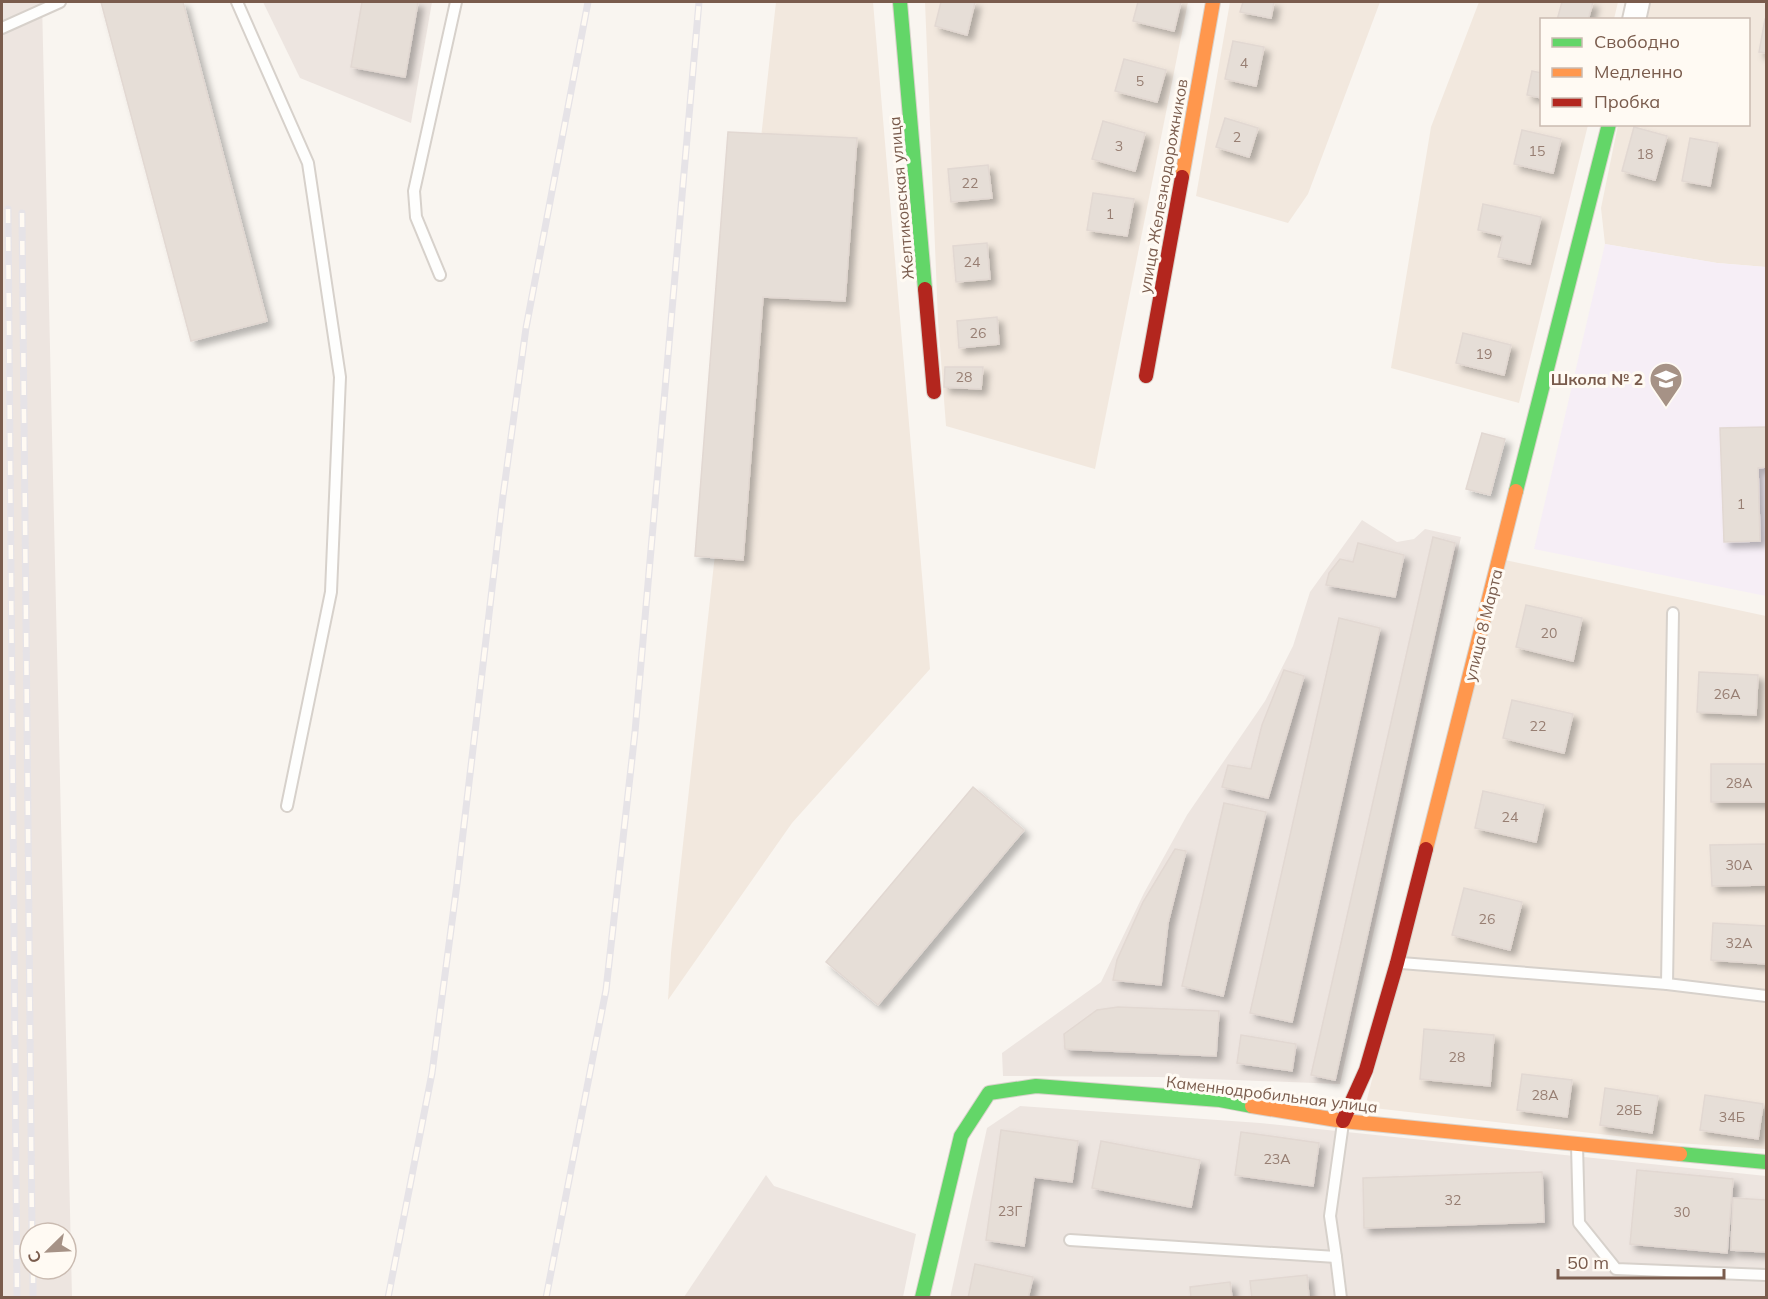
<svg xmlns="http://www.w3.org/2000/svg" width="1768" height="1299" viewBox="0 0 1768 1299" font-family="Mulish,sans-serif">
<defs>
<filter id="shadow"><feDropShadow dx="5.5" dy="5.5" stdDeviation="3" flood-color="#0004"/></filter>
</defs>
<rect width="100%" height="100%" fill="#f9f5f0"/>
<g fill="#f2e8de">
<path d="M776,2h97l57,667 -138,154 -124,177 3,-47z"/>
<path d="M925,2h263l-93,467 -149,-43 -8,-106z"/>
<path d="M1230,2h150l-72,192 -20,29 -92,-27z"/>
<path d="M1479,2h139l-4,17 -72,1v104l46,1 -69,278 -128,-35 40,-241z"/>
<path d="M1643,2h123v265l-49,-4 -112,-19 -4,-36 17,-83 130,-1v-104l-109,-1z"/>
<path d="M1505,560l261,56v533l-89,-6 -312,-36z"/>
</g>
<g fill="#ede5e0" fill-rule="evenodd">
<path d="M2,2h40l30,1295 -70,1zM30,1233h36v36h-36z"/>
<path d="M263,2h169l-21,121 -111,-45z"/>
<path d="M1362,520l35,22 17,-3 11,-10 36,8 -121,547 -182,-7 -155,-1 -1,-23 99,-71 43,-89 43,-78 78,-114 28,-55 17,-54z"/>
<path d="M1020,1106l240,17 506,53v121l-816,1 37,-170z"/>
<path d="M766,1175l8,11 142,48 -13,63h-219z"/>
</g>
<path fill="#f6eef6" d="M1605,244l112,19 49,4v329l-232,-47z"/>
<g fill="#e6ded7" stroke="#e2d8d2" stroke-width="1.5" filter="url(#shadow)">
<path d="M101,2h82l84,319 -76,20z"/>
<path d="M362,2h56l-13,75 -54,-10z"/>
<path d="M941,2h34l-8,33 -32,-9z"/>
<path d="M1138,2h43l-7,29 -41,-10z"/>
<path d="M1243,2h31l-3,16 -31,-6z"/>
<path d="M1562,2h31l-5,18h-31z"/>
<path d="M1765,19h1v34l-7,-1z"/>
<path d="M1233,41l31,6 -8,39 -31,-7z"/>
<path d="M1124,59l42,11 -9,32 -42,-11z"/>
<path d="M1532,71l10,2v25l-15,-3z"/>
<path d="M1225,118l33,10 -9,29 -33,-10z"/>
<path d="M1103,121l42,12 -10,38 -43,-12z"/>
<path d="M1634,127l33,9 -12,44 -33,-9z"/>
<path d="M1522,130l39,9 -8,34 -39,-9z"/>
<path d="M728,132l129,6 -12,163 -82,-4 -20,263 -48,-4z"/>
<path d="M1690,138l28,5 -8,43 -28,-5z"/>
<path d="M988,165l4,33 -41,4 -3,-33z"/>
<path d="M1093,193l41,6 -7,37 -40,-6z"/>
<path d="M1483,204l58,13 -11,47 -32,-7 5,-21 -25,-6z"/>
<path d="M987,243l3,36 -34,3 -3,-36z"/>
<path d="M997,317l2,27 -40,4 -2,-27z"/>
<path d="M1463,333l48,12 -7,30 -48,-12z"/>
<path d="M945,367h38l-2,22 -37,-2z"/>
<path d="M1766,427v40l-8,1 2,73 -36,1 -4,-114z"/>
<path d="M1482,433l23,6 -15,56 -24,-6z"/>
<path d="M1433,537l22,6 -120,537 -24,-5z"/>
<path d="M1358,543l46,12 -9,42 -69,-12 3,-12 11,-14 13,3z"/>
<path d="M1526,605l56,13 -9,43 -57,-14z"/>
<path d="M1339,618l41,10 -88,394 -42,-9z"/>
<path d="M1284,670l20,6 -36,122 -46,-11 6,-22 23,4 11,-44z"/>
<path d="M1699,672l59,3 -2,40 -59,-3z"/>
<path d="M1512,700l61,14 -9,39 -61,-15z"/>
<rect x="1711" y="764" width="55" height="38"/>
<path d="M973,787l51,43 -146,175 -52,-43z"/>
<path d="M1483,791l61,14 -8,37 -61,-14z"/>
<path d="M1224,803l42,9 -43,184 -41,-10z"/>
<path d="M1766,844v41l-54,1 -2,-41z"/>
<path d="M1175,849l11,2 -18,72 -7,62 -48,-5 4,-20 26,-58z"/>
<path d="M1464,888l58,14 -12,48 -58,-15z"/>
<path d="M1713,923l53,3v38l-55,-4z"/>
<path d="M1118,1007l101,4 -3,45 -151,-7 -1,-15 33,-24z"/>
<path d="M1424,1029l70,6 -4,51 -70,-7z"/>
<path d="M1241,1035l55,9 -4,27 -55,-8z"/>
<path d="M1522,1074l50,6 -5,37 -50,-7z"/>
<path d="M1605,1088l53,8 -6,37 -52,-8z"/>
<path d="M1705,1095l58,9 -5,35 -58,-9z"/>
<path d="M1001,1130l77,11 -6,41 -38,-5 -10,69 -38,-6z"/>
<path d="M1241,1132l78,11 -6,43 -78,-11z"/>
<path d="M1101,1141l99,19 -9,47 -99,-19z"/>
<path d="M1637,1170l96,9 -6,74 -97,-9z"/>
<path d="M1542,1172l2,50 -180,6 -1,-50z"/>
<path d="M1733,1198l33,2v52l-35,-2z"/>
<path d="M975,1264l58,13 -5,21h-60z"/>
<path d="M1307,1275l2,23h-57l-2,-17z"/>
<path d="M1230,1282l2,16h-41l-1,-11z"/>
</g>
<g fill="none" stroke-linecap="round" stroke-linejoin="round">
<g stroke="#d7d1cb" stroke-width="14">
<g id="lane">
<path d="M237,2l71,161 32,214 -9,215 -44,214"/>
<path d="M2,28l58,-26"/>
<path d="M440,275l-24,-58 -2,-26 42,-189"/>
<path d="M1401,963l266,21 99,12"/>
<path d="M1667,984l6,-371"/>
<path d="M1577,1145l2,78 37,46 150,6"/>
<path d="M1070,1240l266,17 -6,-41 13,-93"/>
<path d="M1336,1257l5,41"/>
</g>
</g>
<g stroke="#d7d1cb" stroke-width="26">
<path id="street" d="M1634,20l4,-18"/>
</g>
<g stroke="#d9d2cb" stroke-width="16">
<g id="fast">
<path d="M900,2l25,287"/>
<path d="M1516,491l93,-367"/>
<path d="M1680,1154l86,8"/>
<path d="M922,1298l39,-162 28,-43 47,-7 184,14 32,6"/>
</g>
</g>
<g stroke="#d9d2cb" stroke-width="16">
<g id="slow">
<path d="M1182,177l31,-175"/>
<path d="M1426,849l90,-358"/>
<path d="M1252,1106l91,15 337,33"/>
</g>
</g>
<g stroke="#d9d2cb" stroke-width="16">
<g id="jam">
<path d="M925,289l9,103"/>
<path d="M1146,376l36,-199"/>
<path d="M1343,1121l23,-51 31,-107 29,-114"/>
</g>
</g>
<use href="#lane" stroke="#fefefd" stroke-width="10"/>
<use href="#street" stroke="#fefefd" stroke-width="22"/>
<use href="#fast" stroke="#63d668" stroke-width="14"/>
<use href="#slow" stroke="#ff974d" stroke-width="14"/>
<use href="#jam" stroke="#b3261e" stroke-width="14"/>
<g stroke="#e6e3e7" stroke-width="7">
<g id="rail">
<path d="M8,209l9,1089"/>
<path d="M22,213l10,1020"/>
<path d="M33,1269v29"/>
<path d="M388,1298l44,-225 25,-189 46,-388 23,-168 62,-326"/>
<path d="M546,1298l60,-308 29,-258 64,-730"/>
</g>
</g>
<use href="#rail" stroke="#fffaf3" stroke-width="4.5" stroke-dasharray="14" stroke-linecap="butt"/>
</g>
<defs>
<g id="school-pin" transform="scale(1.725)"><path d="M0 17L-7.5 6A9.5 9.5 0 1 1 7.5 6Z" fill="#a69286" stroke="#fffaf3"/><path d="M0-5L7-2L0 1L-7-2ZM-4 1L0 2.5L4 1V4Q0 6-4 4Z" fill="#fff"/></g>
</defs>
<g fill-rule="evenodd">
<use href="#school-pin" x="1666" y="379"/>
</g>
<g text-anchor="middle" stroke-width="6" stroke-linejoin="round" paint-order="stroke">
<g font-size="14" fill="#977e72">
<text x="1244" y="68">4</text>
<text x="1140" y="86">5</text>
<text x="1237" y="142">2</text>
<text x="1119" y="151">3</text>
<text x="1537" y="156">15</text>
<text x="1645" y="159">18</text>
<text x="970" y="188">22</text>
<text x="1110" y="219">1</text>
<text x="972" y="267">24</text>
<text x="978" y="338">26</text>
<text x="1484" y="359">19</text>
<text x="964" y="382">28</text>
<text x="1741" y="509">1</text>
<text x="1549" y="638">20</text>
<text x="1727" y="699">26А</text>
<text x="1538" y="731">22</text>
<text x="1739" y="788">28А</text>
<text x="1510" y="822">24</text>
<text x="1739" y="870">30А</text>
<text x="1487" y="924">26</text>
<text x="1739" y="948">32А</text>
<text x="1457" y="1062">28</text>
<text x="1545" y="1100">28А</text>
<text x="1629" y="1115">28Б</text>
<text x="1732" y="1122">34Б</text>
<text x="1277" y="1164">23А</text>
<text x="1453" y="1205">32</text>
<text x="1010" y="1216">23Г</text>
<text x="1682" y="1217">30</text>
</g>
<g font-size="16" fill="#7a5c4d" stroke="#fffaf3">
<text transform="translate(1163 186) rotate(-80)" y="6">улица Железнодорожников</text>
<text transform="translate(901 198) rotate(-95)" y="6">Желтиковская улица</text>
<text transform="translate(1483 625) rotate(-76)" y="6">улица 8 Марта</text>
<text transform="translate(1272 1094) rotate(7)" y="6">Каменнодробильная улица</text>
</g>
<g font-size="16" font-weight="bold" fill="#7a5c4d" stroke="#fffaf3" text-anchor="end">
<text x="1643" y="385">Школа № 2</text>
</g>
</g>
<rect width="1768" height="1299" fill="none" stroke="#7a5c4d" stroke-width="6"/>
<rect x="1540" y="18" width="210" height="108" fill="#fffaf3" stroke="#cabbb1" stroke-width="1.5"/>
<rect x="1552" y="38" width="30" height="9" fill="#63d668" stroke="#cabbb1" stroke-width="1.5"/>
<text x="1594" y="48" font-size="18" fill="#7a5c4d">Свободно</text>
<rect x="1552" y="68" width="30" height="9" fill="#ff974d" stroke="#cabbb1" stroke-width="1.5"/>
<text x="1594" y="78" font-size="18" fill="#7a5c4d">Медленно</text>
<rect x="1552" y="98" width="30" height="9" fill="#b3261e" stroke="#cabbb1" stroke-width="1.5"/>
<text x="1594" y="108" font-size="18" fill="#7a5c4d">Пробка</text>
<g transform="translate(48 1251) rotate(246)"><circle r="28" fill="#fffaf3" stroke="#cabbb1" stroke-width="1.5"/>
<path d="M0-4.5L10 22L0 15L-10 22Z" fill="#a69286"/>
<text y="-9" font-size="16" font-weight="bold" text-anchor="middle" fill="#7a5c4d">С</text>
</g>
<path d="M1558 1269v9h166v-9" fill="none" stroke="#7a5c4d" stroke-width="3"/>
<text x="1567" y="1269" font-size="18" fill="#7a5c4d" stroke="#fffaf3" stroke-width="4.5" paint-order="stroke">50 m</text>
</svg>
